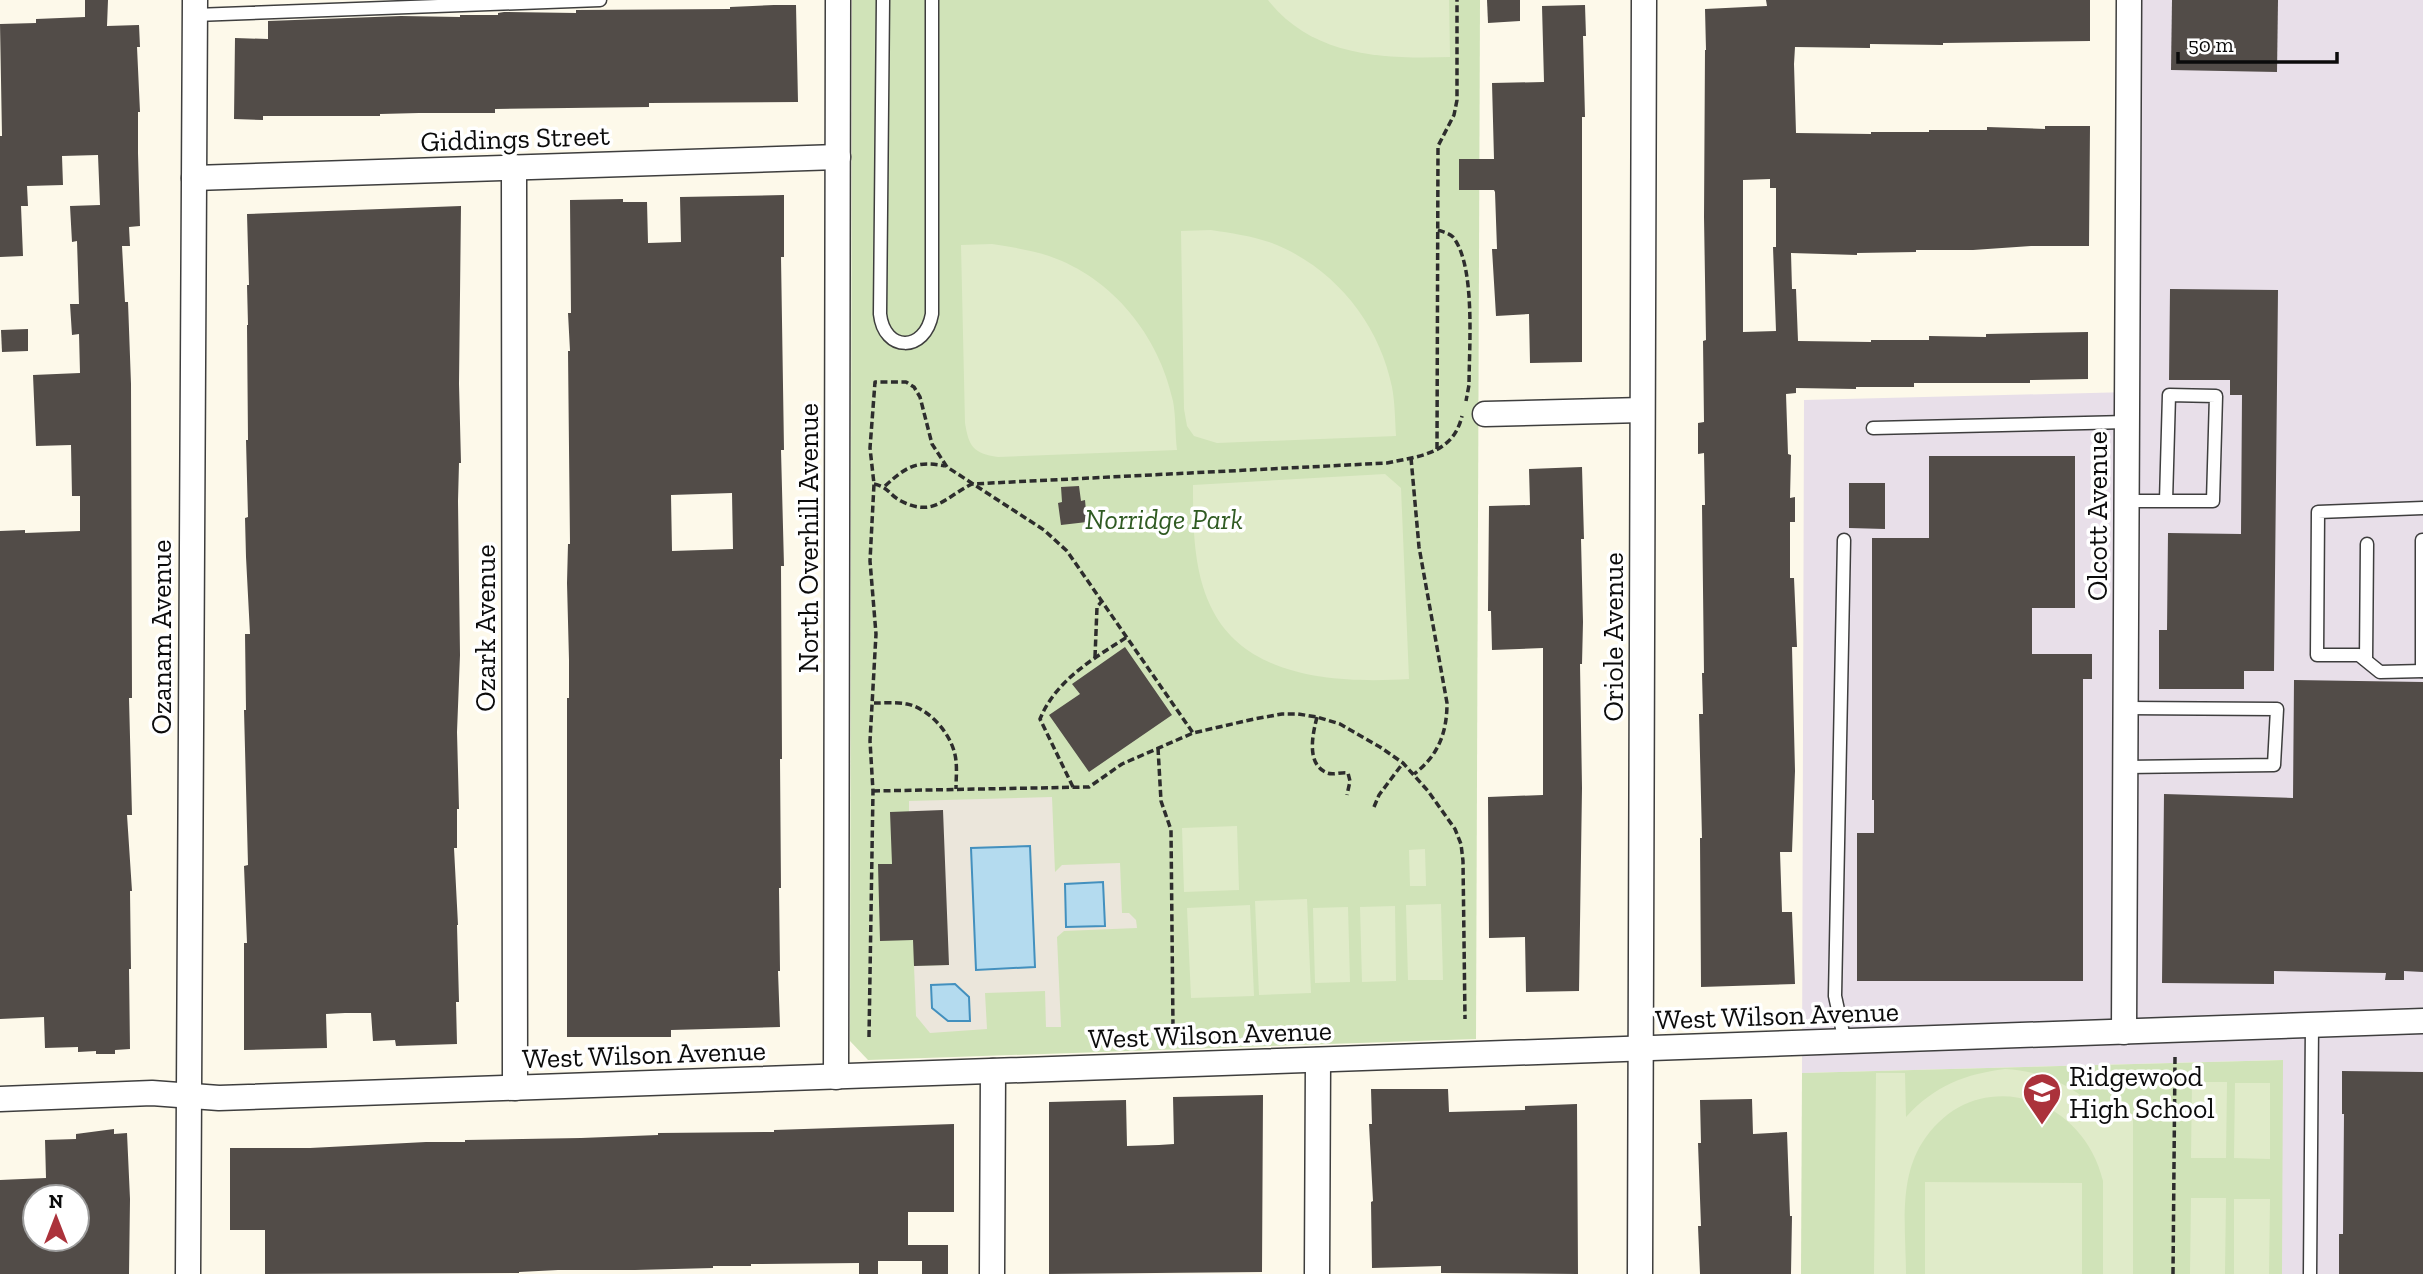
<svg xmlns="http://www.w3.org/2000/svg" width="2423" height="1274" viewBox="0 0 2423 1274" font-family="'Zilla Slab',serif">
<rect width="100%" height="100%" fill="#fdf9ea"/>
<path fill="#e8dfe9" d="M2134,0h289v1274h-141v-214l-480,13 2,-673 326,-8z"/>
<g fill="#d0e3b8">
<path d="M852,0h628l-4,1039 -608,21 -18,-19z"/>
<path d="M2283,1060l-1,214h-481l1,-201z"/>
</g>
<g fill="#e0ebc9">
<path d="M1268,0h181l1,57c-67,2 -137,0 -182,-57z"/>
<path d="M1211,230c20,3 40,6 58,12 63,23 110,80 123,145 3,16 3,33 4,49l-179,7 -23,-7 -7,-10 -3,-17 -3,-178z"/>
<path d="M992,244c19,3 39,6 57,12 64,22 110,80 124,145 3,16 2,33 4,49l-179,7c-25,-4 -29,-10 -33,-34l-4,-178z"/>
<path d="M1385,474l16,14 8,191c-67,4 -160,1 -196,-68 -20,-38 -20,-85 -20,-126z"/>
<path d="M1237,826l2,64 -55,2 -2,-64z"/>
<path d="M1425,849l1,37h-16l-1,-36z"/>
<path d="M1307,899l4,94 -52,2 -4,-94z"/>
<path d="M1441,904l2,76h-35l-2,-75z"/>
<path d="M1250,905l4,91 -63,2 -4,-90z"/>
<path d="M1395,906l1,75 -34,1 -2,-75z"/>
<path d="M1348,907l2,75 -35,1 -2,-75z"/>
<path d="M2005,1069c38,2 70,17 97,45h31v160h-30v-93c-21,-89 -131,-118 -181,-38 -24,38 -16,89 -16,131h-32l2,-201h29l1,44c28,-31 59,-43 99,-48z"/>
<path d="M2192,1082h35l-1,76h-35z"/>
<path d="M2235,1083h35v76l-36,-1z"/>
<path d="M1925,1182l157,1v91h-157z"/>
<path d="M2191,1198h35l-1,76h-35z"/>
<path d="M2234,1199h36l-1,75h-35z"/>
</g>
<path fill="#ebe6db" d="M1052,797l3,75 7,-7 58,-2 2,50h7l7,7 1,8 -73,3 -7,6 4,90h-15l-1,-36 -60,2 2,36 -57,4 -14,-17 -2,-50 34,-1 -39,-154v-10z"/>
<g fill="#b4dbef" stroke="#4390be" stroke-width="2">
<path d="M1030,846l5,121 -59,3 -5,-122z"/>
<path d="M1103,882l2,44 -39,1 -1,-43z"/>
<path d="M955,984l14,13 1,24h-22l-16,-13 -1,-23z"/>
</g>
<g fill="#524c48" fill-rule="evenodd">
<path d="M85,0h23l-1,26 32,-1 1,22h-3l3,65h-2v41l2,73 -11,1 1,19h-8l3,56h3l3,82 1,314h-3l3,117h-5l5,76h-2l1,78h-2l1,80 -15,1v4h-19v-3l-18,1v-5l-33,1 -1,-31 -44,2v-488l25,-1v3l55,-2v-35h-8l-1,-51 -35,1 -3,-71 47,-2 -1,-39 -7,1 -2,-31h9l-2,-63 -5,1 -2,-36 30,-1 -2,-50 -36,1 1,29 -36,1 1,20h-7l2,50 -23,1v-121h2l-2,-112 36,-1v-4l49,-2z"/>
<path d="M1487,0h33v21l-32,2z"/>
<path d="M1766,0h324v41l-147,2v2l-73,-1v4l-75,-1 -1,17 2,69 75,1v-2h58v-2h58v-3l58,2v-3h45l-1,120h-58l-58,4h-57v2l-59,1v2l-66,-2 1,36h4l2,52 73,1v-2h58v-4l57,1v-3l102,-2v47l-58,1v3h-116v4h-58v2l-60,-1v5l-10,1 2,60 3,1 -1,43 5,-1v25h-5v56h4l3,69h-5l3,124 -3,81h-12l2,60h10l3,72 -94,3 -1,-149h2l-3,-124h4l-1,-41h2l-2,-168h3l-1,-52 -6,1v-31l6,-1 -1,-81 3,-1 -2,-123 1,-167h1l-1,-41 62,-3zM1770,179v9h6v59h-3l3,84 -33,1v-152z"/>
<path d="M2172,0h106l-1,72 -106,-2z"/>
<path d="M774,5h22l2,97 -149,1v4l-154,2v4h-76l-39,1v2h-117v4l-29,-1 1,-81 33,1v-18l133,-5 59,1v-2h38v-2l6,-1 72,1v-3l154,-1v-2z"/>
<path d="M1585,5l1,31h-3l2,81h-3v245l-52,1 -1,-49 -33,2 -4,-67h5l-2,-57 -1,-2h-35v-31h35l-2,-76 52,-1 -2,-76z"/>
<path d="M784,195v62h-3l3,193h-3l3,116h-3l1,193h-2l1,129h-2l1,83h-2l2,56 -109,3v7h-104v-339h2v-38l-2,-77 1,-39h2l-2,-193h2l-2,-38h3l-1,-113 53,-1v3h24l1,41 33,-1 -1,-45zM732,493l1,56 -61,2 -1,-56z"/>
<path d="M461,206l-2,178 2,79h-2l-1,38 2,154 -3,77 2,77h-2v39h-3l4,77h-1l2,77h-3l1,42 -61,2 -1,-6 -22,1 -2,-28h-26l-19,1 1,34 -83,2v-107h3l-3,-77 4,-1 -4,-155h2l-1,-76h5l-4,-77 -1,-39 3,-1 -2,-77h2l-1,-115h1l-1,-40h2l-2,-71z"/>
<path d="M2170,289l108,1 -4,381h-30v18h-85v-59h8l1,-97 73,1 1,-139h-12v-15h-61z"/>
<path d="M28,329v22l-26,1 -1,-22z"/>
<path d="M1929,456h146v152h-43v46h60v25h-9v302h-226v-148h17v-33h-2v-262h57z"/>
<path d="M1582,467l2,72h-3l2,83 -1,42h-2l2,124 -3,203 -53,1 -1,-55 -36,1 -1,-141 55,-2v-147l-51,2 -1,-39h-3l1,-105 41,-1 -1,-36z"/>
<path d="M1849,483h36v46l-36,-1z"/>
<path d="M1079,486l2,15 4,-1 2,22 -26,3 -3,-22 4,-1 -1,-15z"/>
<path d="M1125,647l47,68 -83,57 -40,-57 31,-21 -8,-10z"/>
<path d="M2294,680l129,2v290l-19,-1v9h-19l1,-7 -112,-2v13l-112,-1 2,-189 129,4z"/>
<path d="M943,810l6,155 -35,1 -1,-26 -33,1 -2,-77h14l-2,-52z"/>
<path d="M2342,1071l81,1v202h-84v-40h4l1,-120h-2z"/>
<path d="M1371,1089h77l1,23 76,-2v-4l52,-2 1,170 -137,-1v-7l-69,2 -1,-66 2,-1 -4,-77h3z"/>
<path d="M1263,1095l-1,177 -213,2v-172l77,-2 1,46 32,-1 15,-1 -1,-47z"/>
<path d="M1752,1099l1,35 34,-2 3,84h2l-1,58h-91l-2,-48h3l-3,-83h3l-1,-43z"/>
<path d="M954,1124v88h-46v33h40v29h-26v-13h-44v13h-19v-11l-108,1v2h-38v2l-78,2h-77l-39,2v1l-254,1v-44h-35v-82h80l116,-6h39v-2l116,-2 77,-3v-2l116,-1v-2z"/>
<path d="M114,1129v5l13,-1 3,66 -1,75h-129v-94l46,-2 -1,-38 31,-1v-5zM35,1197h42v42h-42z"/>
</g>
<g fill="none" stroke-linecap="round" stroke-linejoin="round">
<g stroke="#3e3e3e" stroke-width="15">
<g id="lane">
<path d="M883,0l-3,314c4,38 45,39 52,0v-314"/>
<path d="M195,15l405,-15"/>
<path d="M1873,428l254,-6"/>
<path d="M2127,501h86l3,-105 -47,-1 -3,106"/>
<path d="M2423,508l-105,4 -1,143h42l21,17 43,-1"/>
<path d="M1844,540l-9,456 10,46"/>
<path d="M2366,660l1,-116"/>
<path d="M2422,671v-131"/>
<path d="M2126,767l148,-2 3,-56 -151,-1"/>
<path d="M2310,1274l2,-249"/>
</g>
</g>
<g stroke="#3e3e3e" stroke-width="27">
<g id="street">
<path d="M514,167l1,921"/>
<path d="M194,178l644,-21"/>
<path d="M1485,414l157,-4"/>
<path d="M2124,1032l5,-1032"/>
<path d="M836,1077l2,-1077"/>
<path d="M0,1099l152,-6 67,5 2204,-77"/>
<path d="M188,1274l7,-1274"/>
<path d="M992,1274l1,-203"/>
<path d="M1317,1274l1,-214"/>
<path d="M1640,1274l4,-1274"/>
</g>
</g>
<g stroke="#2d2d2d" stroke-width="3.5" stroke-dasharray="7 3.5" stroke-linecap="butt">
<path d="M1438,230c5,2 11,3 15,7 23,29 16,111 16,148l-3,16"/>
<path d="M1437,449l1,-303 16,-31 3,-15v-100"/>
<path d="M1411,458l8,89 28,156c0,30 -9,53 -33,71"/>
<path d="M874,484c15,3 15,11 27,17 33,17 44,-4 71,-17l415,-21c33,-7 66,-9 75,-47"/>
<path d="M885,486c21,-19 31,-26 60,-20"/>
<path d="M1095,657l2,-50 5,-6"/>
<path d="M874,703c10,0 23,-1 33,1 24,5 47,33 49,57 1,9 0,19 0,28"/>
<path d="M1317,717c-4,16 -11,45 8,55 6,4 15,0 23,1l2,8 -3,14"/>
<path d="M1158,748l3,53 10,29 2,198"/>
<path d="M1073,787l-33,-68c16,-39 53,-60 87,-82"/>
<path d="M873,791l216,-4 33,-23 71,-31 61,-14 28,-5h16l19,3 23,7 40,23 23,16 25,28 27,38 6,15 2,17 2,158"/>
<path d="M1374,807l5,-12 24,-32"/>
<path d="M869,1037l4,-246 -3,-50 6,-107 -6,-73 4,-77 -4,-36 5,-66h31l8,5 6,10 12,47 15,23 97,63 23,21 126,182"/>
<path d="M2173,1274l2,-217"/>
</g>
<use href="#lane" stroke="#fff" stroke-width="12"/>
<use href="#street" stroke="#fff" stroke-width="24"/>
</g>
<defs>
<g id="school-pin" transform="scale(2.0125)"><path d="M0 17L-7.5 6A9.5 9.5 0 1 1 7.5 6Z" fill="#ab323b" stroke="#fff"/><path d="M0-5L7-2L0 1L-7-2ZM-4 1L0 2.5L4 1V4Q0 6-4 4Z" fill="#fff"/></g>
</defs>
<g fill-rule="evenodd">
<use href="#school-pin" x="2042" y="1092"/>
</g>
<g text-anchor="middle" stroke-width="7" stroke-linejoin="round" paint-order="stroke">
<g font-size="28" fill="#0b0b0b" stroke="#fff">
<text transform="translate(515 138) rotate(-2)" y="10">Giddings Street</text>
<text transform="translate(2097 516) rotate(-90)" y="10">Olcott Avenue</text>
<text transform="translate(808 538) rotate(-90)" y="10">North Overhill Avenue</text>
<text transform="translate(485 628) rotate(-90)" y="10">Ozark Avenue</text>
<text transform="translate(161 637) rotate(-90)" y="10">Ozanam Avenue</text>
<text transform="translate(1613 637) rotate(-90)" y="10">Oriole Avenue</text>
<text transform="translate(1777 1015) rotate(-2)" y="10">West Wilson Avenue</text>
<text transform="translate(1210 1034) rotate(-2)" y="10">West Wilson Avenue</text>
<text transform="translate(644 1054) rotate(-2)" y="10">West Wilson Avenue</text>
</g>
<g font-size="28" font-style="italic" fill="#305b23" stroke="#fff">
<text x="1164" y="529">Norridge Park</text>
</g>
<g font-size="28" fill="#0b0b0b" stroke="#fff" text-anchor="start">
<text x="2069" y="1086">Ridgewood<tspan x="2069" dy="32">High School</tspan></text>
</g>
</g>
<g transform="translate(56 1218)"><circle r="33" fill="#ffffff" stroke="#9d9d9d" stroke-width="2"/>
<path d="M0-5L12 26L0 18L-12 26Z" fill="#ab323b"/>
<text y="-10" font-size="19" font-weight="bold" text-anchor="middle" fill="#0b0b0b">N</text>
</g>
<path d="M2178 52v10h159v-10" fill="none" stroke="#0b0b0b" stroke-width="3.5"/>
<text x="2188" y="52" font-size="21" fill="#0b0b0b" stroke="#ffffff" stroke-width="5" paint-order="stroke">50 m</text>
</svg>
